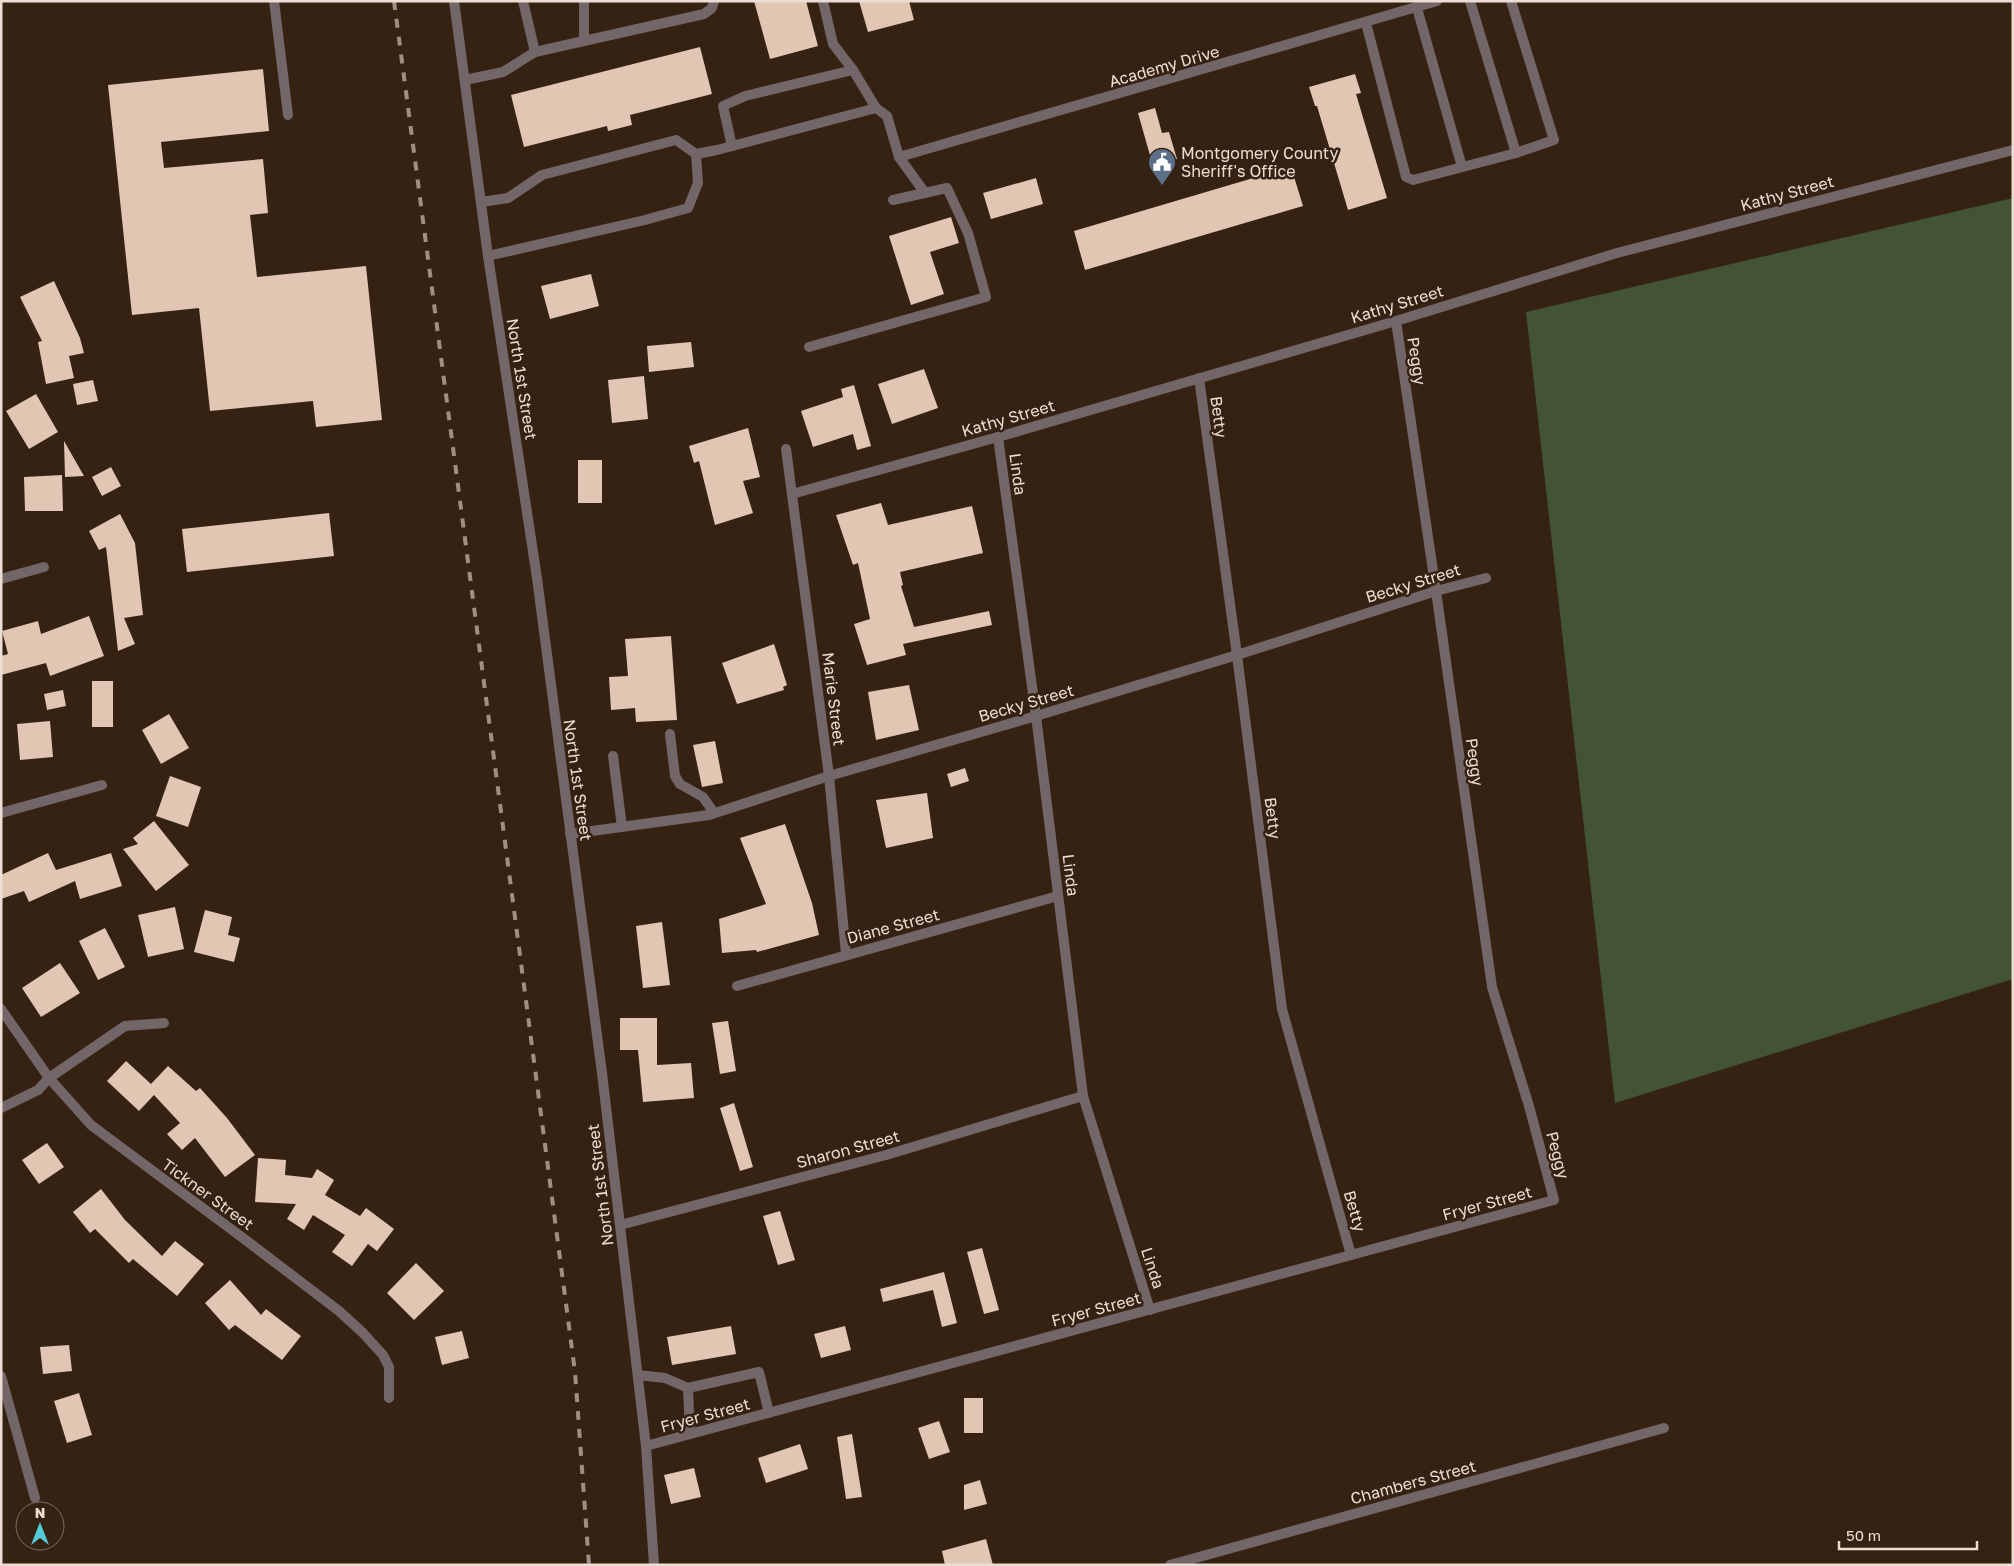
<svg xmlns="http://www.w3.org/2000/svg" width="2014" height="1566" viewBox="0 0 2014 1566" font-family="'Golos Text',sans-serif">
<rect width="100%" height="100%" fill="#352213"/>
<path fill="#425435" d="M2013,198v781l-398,124 -89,-791z"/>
<g fill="#e0c6b3">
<path d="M754,1h52l12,45 -48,13z"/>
<path d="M859,1h50l5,19 -46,12z"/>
<path d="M700,47l12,47 -82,21 2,10 -24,6 -1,-5 -83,21 -13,-52z"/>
<path d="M263,69l6,62 -108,11 3,26 99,-9 5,54 -18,2 7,62 109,-11 16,154 -66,7 -3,-26 -103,10 -11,-103 -67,7 -24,-230z"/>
<path d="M1355,74l6,19 -5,1 31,104 -39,12 -31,-104h-2l-6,-19z"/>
<path d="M1155,108l7,25 7,-1 8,27 -24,7 -15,-53z"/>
<path d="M1291,167l12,39 -218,64 -11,-39z"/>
<path d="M1036,178l7,26 -52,15 -8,-26z"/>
<path d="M951,217l8,26 -29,9 14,42 -33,11 -22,-69z"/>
<path d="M591,274l8,32 -49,13 -9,-33z"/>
<path d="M54,281l26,57 4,15 -15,3 5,22 -28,6 -8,-42 4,-1 -22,-44z"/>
<path d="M691,342l3,25 -45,5 -2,-26z"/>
<path d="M924,369l14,39 -46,16 -14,-40z"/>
<path d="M644,376l4,43 -36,4 -4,-43z"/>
<path d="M93,380l5,21 -21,4 -4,-21z"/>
<path d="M854,385l17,61 -14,4 -4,-16 -40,13 -12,-36 42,-14 -2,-8z"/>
<path d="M36,394l22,38 -29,17 -23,-38z"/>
<path d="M748,428l12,49 -17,4 10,32 -38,12 -16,-64 -5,2 -5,-17z"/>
<path d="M64,441l20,35 -19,1z"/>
<rect x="578" y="460" width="24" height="43"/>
<path d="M111,467l10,19 -19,10 -10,-19z"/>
<path d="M62,475l1,36h-38l-1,-34z"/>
<path d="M881,503l7,22 84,-19 11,47 -83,19 3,13 -2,1 13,41 75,-16 3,14 -89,19 3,11 -39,10 -13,-41 16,-5 -12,-56 -5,2 -17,-50z"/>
<path d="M329,513l5,43 -147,16 -5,-43z"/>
<path d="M120,514l15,29 8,72 -19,3 11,26 -17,7 -12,-104 -7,3 -10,-19z"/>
<path d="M89,616l15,40 -54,20 -4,-13 -45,12v-19l7,-2 -6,-23 36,-10 3,13z"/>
<path d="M671,636l6,84 -41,2 -1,-14 -24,2 -2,-33 19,-1 -3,-37z"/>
<path d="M774,644l13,41 -4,2 1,3 -47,14 -15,-41z"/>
<rect x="92" y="681" width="21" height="46"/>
<path d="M909,685l10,45 -43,10 -8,-48z"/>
<path d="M63,690l3,16 -19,4 -3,-16z"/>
<path d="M169,714l20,34 -28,16 -19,-34z"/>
<path d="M50,721l3,36 -33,3 -3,-36z"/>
<path d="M715,741l8,42 -21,4 -9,-42z"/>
<path d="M965,768l4,13 -18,6 -4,-13z"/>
<path d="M170,776l31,11 -13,40 -32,-11z"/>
<path d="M927,793l6,45 -47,10 -10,-48z"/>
<path d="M154,821l35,44 -33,26 -33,-42 15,-5 -5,-6z"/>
<path d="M785,824l27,79 7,32 -62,17 -1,-2 -34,3 -3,-34 47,-15 -26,-66z"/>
<path d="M48,853l8,17 55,-17 11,33 -42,13 -5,-18 -46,21 -5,-11 -23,8v-24z"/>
<path d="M175,907l9,42 -36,8 -10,-42z"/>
<path d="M205,910l27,7 -4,18 12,3 -6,24 -40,-10z"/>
<path d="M662,922l8,63 -27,3 -7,-62z"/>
<path d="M105,928l20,39 -27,13 -19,-39z"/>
<path d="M60,963l20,30 -39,24 -19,-29z"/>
<path d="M620,1018h37v47l34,-2 3,35 -51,4 -5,-52h-18z"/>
<path d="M728,1021l8,50 -16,3 -8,-51z"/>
<path d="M126,1061l25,23 17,-18 28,25 4,-3 27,30 28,37 -30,22 -30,-39 -13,12 -15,-16 13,-11 -26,-28 -15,16 -32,-30z"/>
<path d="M734,1103l19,64 -13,4 -20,-63z"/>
<path d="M47,1143l17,24 -25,17 -17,-24z"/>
<path d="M258,1158l28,2 -1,15 27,3 5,-9 17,11 -9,15 35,21 6,-8 28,21 -17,22 -9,-7 -16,22 -20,-14 13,-17 -32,-20 -9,15 -17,-11 9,-15 -41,-2z"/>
<path d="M101,1189l24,31 37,36 13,-15 29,23 -27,32 -44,-37 -4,4 -34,-34 -5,4 -17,-21z"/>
<path d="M780,1211l15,49 -17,5 -15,-49z"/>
<path d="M982,1248l17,62 -15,4 -17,-62z"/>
<path d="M416,1263l28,28 -30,29 -27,-27z"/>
<path d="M944,1272l13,51 -15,4 -9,-37 -50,12 -3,-13z"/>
<path d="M230,1280l31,35 5,-6 35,27 -19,24 -47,-35 -6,5 -24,-27z"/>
<path d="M731,1326l5,28 -64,11 -5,-28z"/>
<path d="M845,1326l6,24 -30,8 -7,-24z"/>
<path d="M462,1331l7,27 -27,7 -7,-28z"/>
<path d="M69,1345l3,26 -29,3 -3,-27z"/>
<path d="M79,1393l13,42 -25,8 -13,-42z"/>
<rect x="964" y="1398" width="19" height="35"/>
<path d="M939,1421l11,31 -21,7 -11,-31z"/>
<path d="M852,1434l10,63 -16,2 -9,-62z"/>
<path d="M800,1444l8,25 -42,14 -8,-25z"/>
<path d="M694,1468l7,29 -30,7 -7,-29z"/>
<path d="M980,1480l7,24 -23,6v-25z"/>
<path d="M986,1539l7,26h-48l-3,-14z"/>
</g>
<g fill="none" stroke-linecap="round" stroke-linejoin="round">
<g stroke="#736668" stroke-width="10">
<path d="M274,1l14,114"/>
<path d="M584,1v39"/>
<path d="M823,1l10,43 20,26 23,38 11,8 12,41 26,36"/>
<path d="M1470,1l46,152"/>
<path d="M1417,8l45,159"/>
<path d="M1366,23l40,154 7,3 103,-27 38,-13 -43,-139"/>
<path d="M535,52l169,-38 8,-6 2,-7"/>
<path d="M465,80l38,-8 32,-20 -12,-51"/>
<path d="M732,146l-9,-40 22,-10 108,-26"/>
<path d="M696,154l21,-4 159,-42"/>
<path d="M481,202l27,-4 34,-23 134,-35 20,14 2,29 -10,25 -43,12 -157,36"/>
<path d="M809,347l177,-50 -18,-64 -21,-45 -54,12"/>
<path d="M670,734l5,42 5,8 23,13 11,16"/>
<path d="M613,756l9,71"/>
<path d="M638,1375l27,3 23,10 71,-16 10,41"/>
<path d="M688,1388l2,46"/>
</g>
<g stroke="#736668" stroke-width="10">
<path d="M899,157l538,-156"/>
<path d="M1199,378l38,277 45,354 69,246"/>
<path d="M998,437l38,279 47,380 67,214"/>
<path d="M786,449l43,327 17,178"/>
<path d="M792,494l206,-57 398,-116 221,-68 396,-103"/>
<path d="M1,579l43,-12"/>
<path d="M1,813l101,-28"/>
<path d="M570,834l139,-19 120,-39 207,-60 201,-61 199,-64 50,-13"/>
<path d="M737,986l321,-90"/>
<path d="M1,1009l48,69 42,47 152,113 96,73 24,22 20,22 6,12v31"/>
<path d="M1,1108l37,-18 11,-12 76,-52 39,-3"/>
<path d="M620,1225l266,-70 197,-59"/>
<path d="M1,1376l34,122"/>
<path d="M646,1446l908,-246 -25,-94 -37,-119 -56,-396 -40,-270"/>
<path d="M1170,1565l494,-137"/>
</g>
<path stroke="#736668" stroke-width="10" d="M454,1l34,255 49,322 65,495 44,373 8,119"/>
<path stroke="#a09084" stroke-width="4" stroke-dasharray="9 9" stroke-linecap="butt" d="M394,1l181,1371 14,193"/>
</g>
<defs>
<g id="civic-pin" transform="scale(1.4375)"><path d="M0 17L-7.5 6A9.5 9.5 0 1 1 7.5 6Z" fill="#5c6f8a" stroke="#352213"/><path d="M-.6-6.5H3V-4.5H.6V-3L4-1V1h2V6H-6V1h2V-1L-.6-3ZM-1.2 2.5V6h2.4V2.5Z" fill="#fff"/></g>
</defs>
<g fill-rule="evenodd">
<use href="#civic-pin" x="1162" y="162"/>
</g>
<g text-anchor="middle" stroke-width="5" stroke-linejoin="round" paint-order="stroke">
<g font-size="16" fill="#ecded4" stroke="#352213">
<text transform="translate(1164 66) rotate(-16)" y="6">Academy Drive</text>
<text transform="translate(1787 193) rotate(-15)" y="6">Kathy Street</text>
<text transform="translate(1397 304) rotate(-17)" y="6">Kathy Street</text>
<text transform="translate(1417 361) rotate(81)" y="6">Peggy</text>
<text transform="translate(522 379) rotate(81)" y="6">North 1st Street</text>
<text transform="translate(1219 417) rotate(82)" y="6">Betty</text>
<text transform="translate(1008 418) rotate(-16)" y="6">Kathy Street</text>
<text transform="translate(1018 474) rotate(82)" y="6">Linda</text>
<text transform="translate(1413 583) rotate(-17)" y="6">Becky Street</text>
<text transform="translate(834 699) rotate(83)" y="6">Marie Street</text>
<text transform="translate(1026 703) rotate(-16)" y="6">Becky Street</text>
<text transform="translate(1475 762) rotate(82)" y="6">Peggy</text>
<text transform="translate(578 780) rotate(82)" y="6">North 1st Street</text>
<text transform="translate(1273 818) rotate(83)" y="6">Betty</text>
<text transform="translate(1071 875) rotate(83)" y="6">Linda</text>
<text transform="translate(893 926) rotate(-15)" y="6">Diane Street</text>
<text transform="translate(848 1149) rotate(-15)" y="6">Sharon Street</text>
<text transform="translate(1558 1155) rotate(75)" y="6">Peggy</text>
<text transform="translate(600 1185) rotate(-97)" y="6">North 1st Street</text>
<text transform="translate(208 1194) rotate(36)" y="6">Tickner Street</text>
<text transform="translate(1487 1203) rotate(-15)" y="6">Fryer Street</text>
<text transform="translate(1355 1211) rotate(74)" y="6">Betty</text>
<text transform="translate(1153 1268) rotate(72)" y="6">Linda</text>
<text transform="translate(1096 1309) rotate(-15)" y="6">Fryer Street</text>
<text transform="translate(705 1415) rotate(-15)" y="6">Fryer Street</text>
<text transform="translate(1413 1482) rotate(-15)" y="6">Chambers Street</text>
</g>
<g font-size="16" fill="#ecded4" stroke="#352213" text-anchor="start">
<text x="1181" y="159">Montgomery County<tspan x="1181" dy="18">Sheriff's Office</tspan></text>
</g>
</g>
<rect width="2014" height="1566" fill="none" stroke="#ecded4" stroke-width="5"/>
<g transform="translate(40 1526)"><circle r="24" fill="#352213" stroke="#7e6d60"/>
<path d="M0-4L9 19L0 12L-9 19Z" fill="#52cbd7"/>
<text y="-8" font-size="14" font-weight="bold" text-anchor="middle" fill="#ecded4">N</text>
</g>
<path d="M1839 1541v8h138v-8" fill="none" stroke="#ecded4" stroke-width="2.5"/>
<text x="1846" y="1541" font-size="15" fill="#ecded4" stroke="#352213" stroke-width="4" paint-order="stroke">50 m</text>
</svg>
